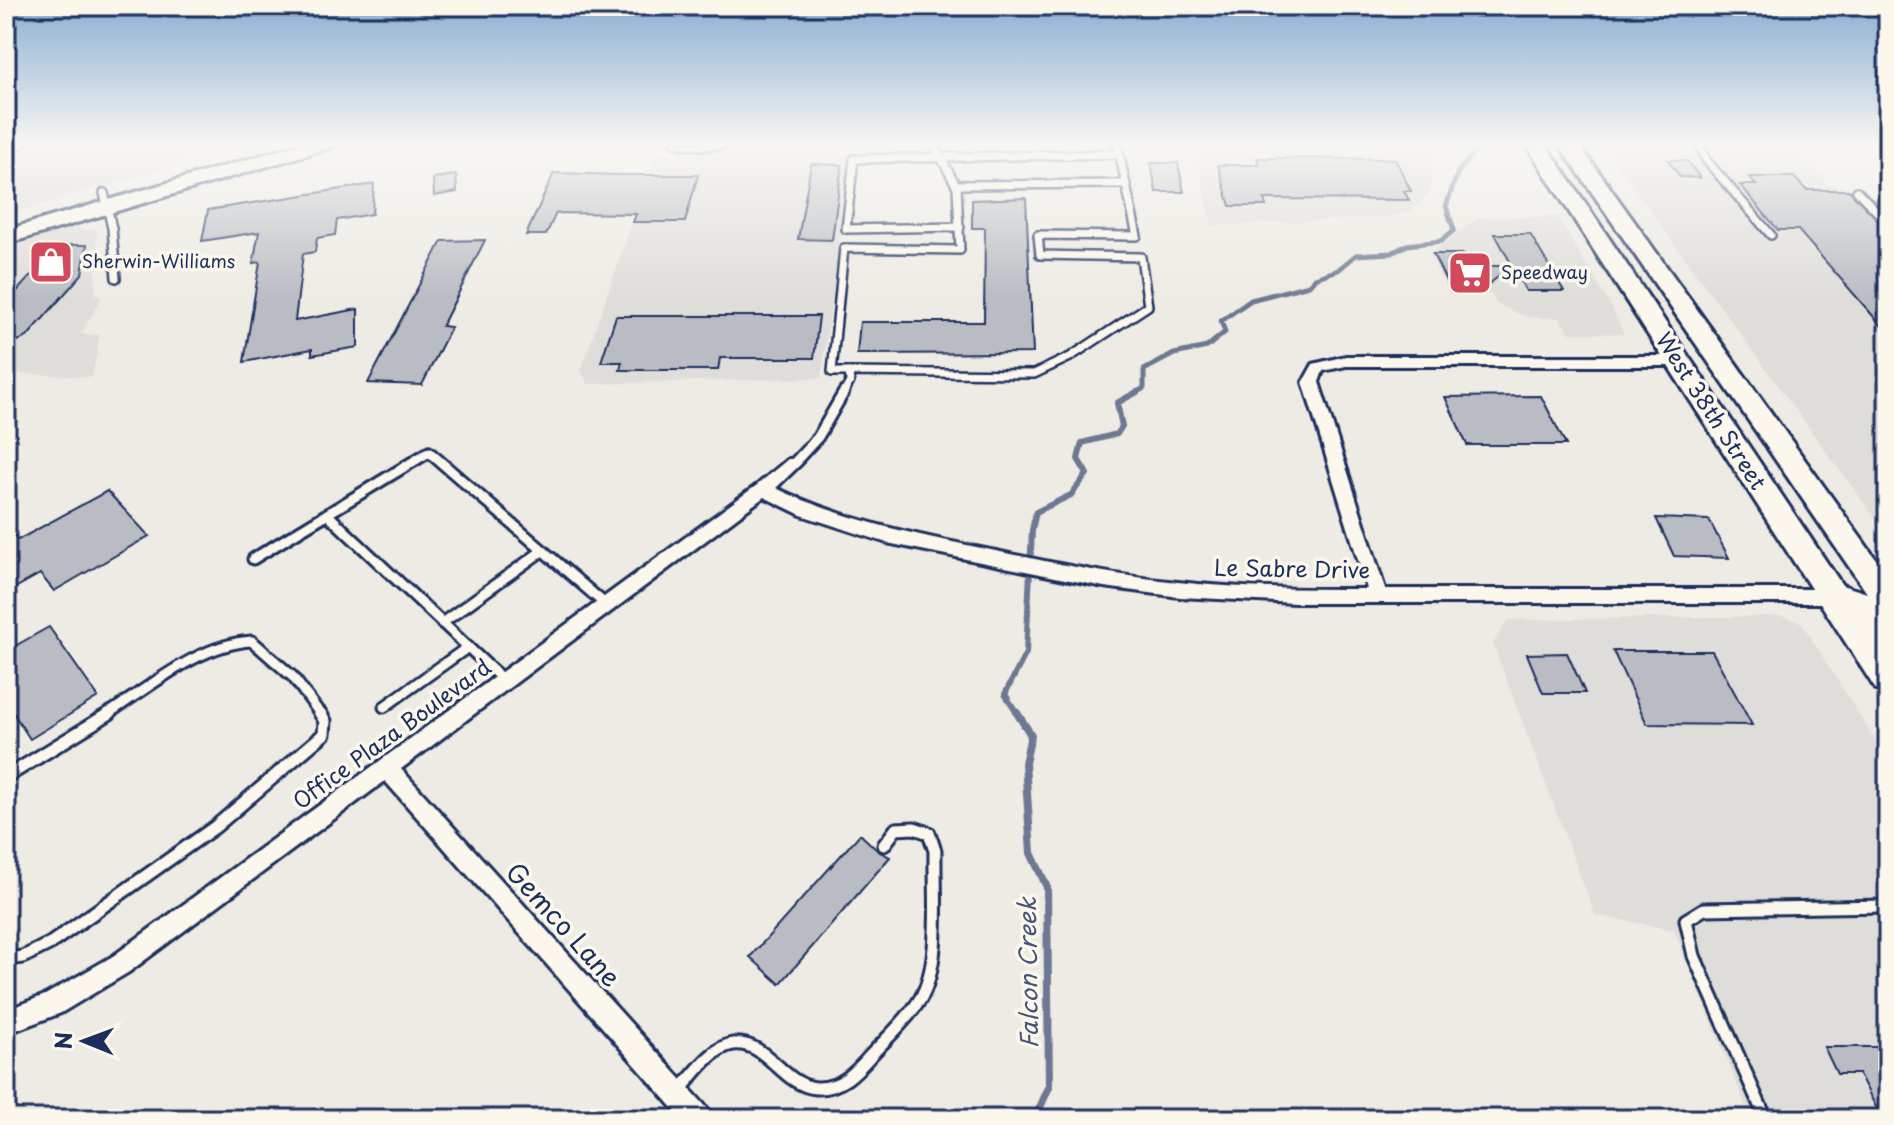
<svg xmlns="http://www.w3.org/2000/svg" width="1894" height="1125" viewBox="0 0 1894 1125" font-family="'Playpen Sans',sans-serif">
<rect width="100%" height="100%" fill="#eeebe4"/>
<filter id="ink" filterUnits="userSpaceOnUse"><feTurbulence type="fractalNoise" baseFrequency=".0125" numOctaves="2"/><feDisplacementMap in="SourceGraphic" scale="16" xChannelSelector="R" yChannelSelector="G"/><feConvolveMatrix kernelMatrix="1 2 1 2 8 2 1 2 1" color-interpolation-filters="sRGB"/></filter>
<g filter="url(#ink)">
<g fill="#deddda">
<path d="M6,143h245l-245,72z"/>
<path d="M1193,143h243v7l-7,44 -17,17 -20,6 -180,9z"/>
<path d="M1605,143h183l43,43 28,1 29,29v320l-283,-387z"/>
<path d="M852,152l-31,226 -233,6 -7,-14 75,-216z"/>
<path d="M1557,216l55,92 12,26 -54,-1 -11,-15 -32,-1 -31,-13 -5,-10h-42l-19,-40 48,-36z"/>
<path d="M68,228l29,2 -2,63 6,6 -20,35 19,1 -8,42 -86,-4v-128z"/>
<path d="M1782,616l19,6 87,139v358h-137l-77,-189 -79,-15 -102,-271 15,-24z"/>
</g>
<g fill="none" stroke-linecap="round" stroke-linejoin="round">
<path stroke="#6d7892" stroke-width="5" d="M1134,394l10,-6v-18l30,-16 33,-7 18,-15 -4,-11 30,-21 58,-15 6,-7 23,-8 18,-15 36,-2 15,-8 34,-4 13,-11 -8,-24 12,-34 24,-29"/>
<path stroke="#6d7892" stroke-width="6" d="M1018,715l-13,-21 21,-41 6,-123 4,-18 35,-17 16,-21 -9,-15 4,-16 35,-9 5,-8 -5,-23 20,-11"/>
<path stroke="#6d7892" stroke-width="8" d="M1017,713l14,22 -6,28 6,90 16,34 2,200 -14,32"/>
</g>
<g fill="#b9bcc3" stroke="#1b2f5e" stroke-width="2">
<path d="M1257,158l138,1 16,32h-7l5,9 -145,-1 2,7h-36l-12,-41h41z"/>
<path d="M1668,160l19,1 13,17 -20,-1z"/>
<path d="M1151,163h27l6,29h-28z"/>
<path d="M811,164l31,1 -10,75 -34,-1z"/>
<path d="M554,173l68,2h76l-13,47h-52l3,-8 -80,-1 -10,22h-20z"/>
<path d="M456,175l1,17 -23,4 -1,-18z"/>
<path d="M1749,177h45l12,13h43l39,40v103l-90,-103h-20l-38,-45h16z"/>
<path d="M374,184l-2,30 -35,6 -2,15 -18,3 -2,14 -12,2 -8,67 63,-12v38l-46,8v-6l-68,13 16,-100 -7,1 6,-31 -57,9 6,-31z"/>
<path d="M1026,198l7,155 -176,1 3,-32h124l1,-94h-13v-28z"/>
<path d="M1495,234h35l34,57h-38z"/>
<path d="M485,240l-43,86 9,1 -29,58 -54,-2 74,-142z"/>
<path d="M59,245h28l-5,29 -55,63 -21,9v-43z"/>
<path d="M1433,254h29l11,6 3,6h36l-32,25h-29z"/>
<path d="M616,316h203l-5,42h-94l-2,12h-98l2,-8h-21z"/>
<path d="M1541,396l25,49h-99l-22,-48z"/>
<path d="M107,491l42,45 -95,55 -14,-17 -34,19v-67l12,14z"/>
<path d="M1656,518l53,2 20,38 -55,-2z"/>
<path d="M49,627l49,70 -68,42 -24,-37v-51z"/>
<path d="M1613,651h99l40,74 -105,-1z"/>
<path d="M1567,653l18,40h-42l-16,-39z"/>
<path d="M860,834l18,17 12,6 -110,127 -30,-27z"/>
<path d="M1824,1047h64v60h-12l-17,-33h-22z"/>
</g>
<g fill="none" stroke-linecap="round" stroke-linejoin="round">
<g stroke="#1b2f5e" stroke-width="12">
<g id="service-far2">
<path d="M1703,143l-4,2 7,15 65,75"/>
<path d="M6,148l17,-5"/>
<path d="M956,185l168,-1"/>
<path d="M1857,191l31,32"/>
<path d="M104,193l8,35 4,50"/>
<path d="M960,227l-114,2 8,-70 265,-5"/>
<path d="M849,372h-17l12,-124 116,2 -3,-63 -24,-44"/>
<path d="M843,394l7,-12 -1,-10 185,2 36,-17 78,-51 -7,-49 -101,-2 -2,-20 99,1 -20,-93"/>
</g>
</g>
<g stroke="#1b2f5e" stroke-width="15">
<g id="service-far1">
<path d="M794,463l24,-26 26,-45"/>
<path d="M253,559l74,-45"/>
<path d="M442,623l100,-72"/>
<path d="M504,681l-177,-167 102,-62 177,153"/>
<path d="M384,707l84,-60"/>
<path d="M106,715c44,-28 93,-71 146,-74l41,36 28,38"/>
</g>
</g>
<g stroke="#1b2f5e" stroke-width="17">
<g id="service">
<path d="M6,777l104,-64"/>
<path d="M6,959l17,-2 28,-14 164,-116 109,-93 1,-13 -5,-8"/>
<path d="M679,1091c14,-15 33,-44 54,-47 34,-4 50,42 83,44 25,1 40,-16 55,-33 16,-17 36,-35 48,-54 23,-36 15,-108 16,-150l-6,-18 -15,-5 -18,1 -12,16"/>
<path d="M1766,1119l-72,-163 -8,-36 18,-11 184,-3"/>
</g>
</g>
<g stroke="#1b2f5e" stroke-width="6">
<path id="minor" d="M1346,356h333l8,5 -8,5h-333l-23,5 -4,11 66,207h449l7,2 2,5 -2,5 -7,2h-539l-115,-6 -76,-10 -217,-44 -86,-28 -37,-18 -363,272 308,341 4,9h-30l-298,-338 -256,191 -68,41 -55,21v-24l39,-15 68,-39 644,-471 31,-26h12l2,4 -26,25c67,32 137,46 210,61 63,13 127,27 192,33 62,7 126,7 189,7l-64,-207 10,-18z"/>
</g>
<g stroke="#1b2f5e" stroke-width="6">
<path id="secondary" d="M671,143h69c-9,8 -60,8 -69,0z"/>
</g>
<g stroke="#1b2f5e" stroke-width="6">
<g id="primary">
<path d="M303,143h32l-3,4 -326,97v-14z"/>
<path d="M1525,143h20l297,442 25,8 -309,-450h20l310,433v72l-4,-1 4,6v41l-12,-4z"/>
</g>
</g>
<use href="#service-far2" stroke="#fbf7ec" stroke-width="7"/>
<use href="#service-far1" stroke="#fbf7ec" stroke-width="9"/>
<use href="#service" stroke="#fbf7ec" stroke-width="11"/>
<use href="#minor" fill="#fbf7ec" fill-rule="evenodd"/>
<use href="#secondary" fill="#fbf7ec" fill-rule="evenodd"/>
<use href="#primary" fill="#fbf7ec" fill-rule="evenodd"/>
</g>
</g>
<linearGradient id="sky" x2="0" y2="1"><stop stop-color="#8cafd3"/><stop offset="0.48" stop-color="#f7f6f3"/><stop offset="1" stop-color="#f7f6f3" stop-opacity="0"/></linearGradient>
<rect width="1894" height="300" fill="url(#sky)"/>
<defs>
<g id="shop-square" transform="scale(2.3)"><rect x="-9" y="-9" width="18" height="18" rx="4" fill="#d1495b" stroke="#fbf7ec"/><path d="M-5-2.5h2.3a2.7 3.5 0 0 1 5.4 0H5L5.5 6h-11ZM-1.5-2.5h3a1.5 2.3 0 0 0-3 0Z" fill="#fff"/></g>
<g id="supermarket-square" transform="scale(2.3)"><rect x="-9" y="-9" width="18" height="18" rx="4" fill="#d1495b" stroke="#fbf7ec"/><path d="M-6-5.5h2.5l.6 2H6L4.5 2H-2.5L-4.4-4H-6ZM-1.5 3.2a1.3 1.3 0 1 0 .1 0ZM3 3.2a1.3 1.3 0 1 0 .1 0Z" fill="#fff"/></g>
</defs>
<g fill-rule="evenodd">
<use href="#shop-square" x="51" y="262"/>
<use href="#supermarket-square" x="1470" y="273"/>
</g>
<g text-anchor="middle" stroke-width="7" stroke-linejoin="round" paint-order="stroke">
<g font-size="18" fill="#1b2f5e" stroke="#fbf7ec" text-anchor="start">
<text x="82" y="268">Sherwin-Williams</text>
<text x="1501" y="279">Speedway</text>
</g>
<g font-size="22" fill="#1b2f5e" stroke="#fbf7ec">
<text transform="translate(1711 411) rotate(57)" y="8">West 38th Street</text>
<text transform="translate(1292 569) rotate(1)" y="8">Le Sabre Drive</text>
<text transform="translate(392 734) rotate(-36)" y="8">Office Plaza Boulevard</text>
</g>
<g font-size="24" font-style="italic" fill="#445378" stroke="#fbf7ec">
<text transform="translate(1029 973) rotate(-91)" y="8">Falcon Creek</text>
</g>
<g font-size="26" fill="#1b2f5e" stroke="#fbf7ec">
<text transform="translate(563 925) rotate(48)" y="9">Gemco Lane</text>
</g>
</g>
<rect width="1894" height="1125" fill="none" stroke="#fbf7ec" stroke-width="32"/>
<rect x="16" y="16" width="1862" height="1093" fill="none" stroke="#1b2f5e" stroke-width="3" filter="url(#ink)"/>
<g transform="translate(84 1041) rotate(271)" stroke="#fbf7ec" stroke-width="6" paint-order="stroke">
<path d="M0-6L14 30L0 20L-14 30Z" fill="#1b2f5e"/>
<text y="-12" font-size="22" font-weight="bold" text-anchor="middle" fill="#1b2f5e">N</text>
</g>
</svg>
